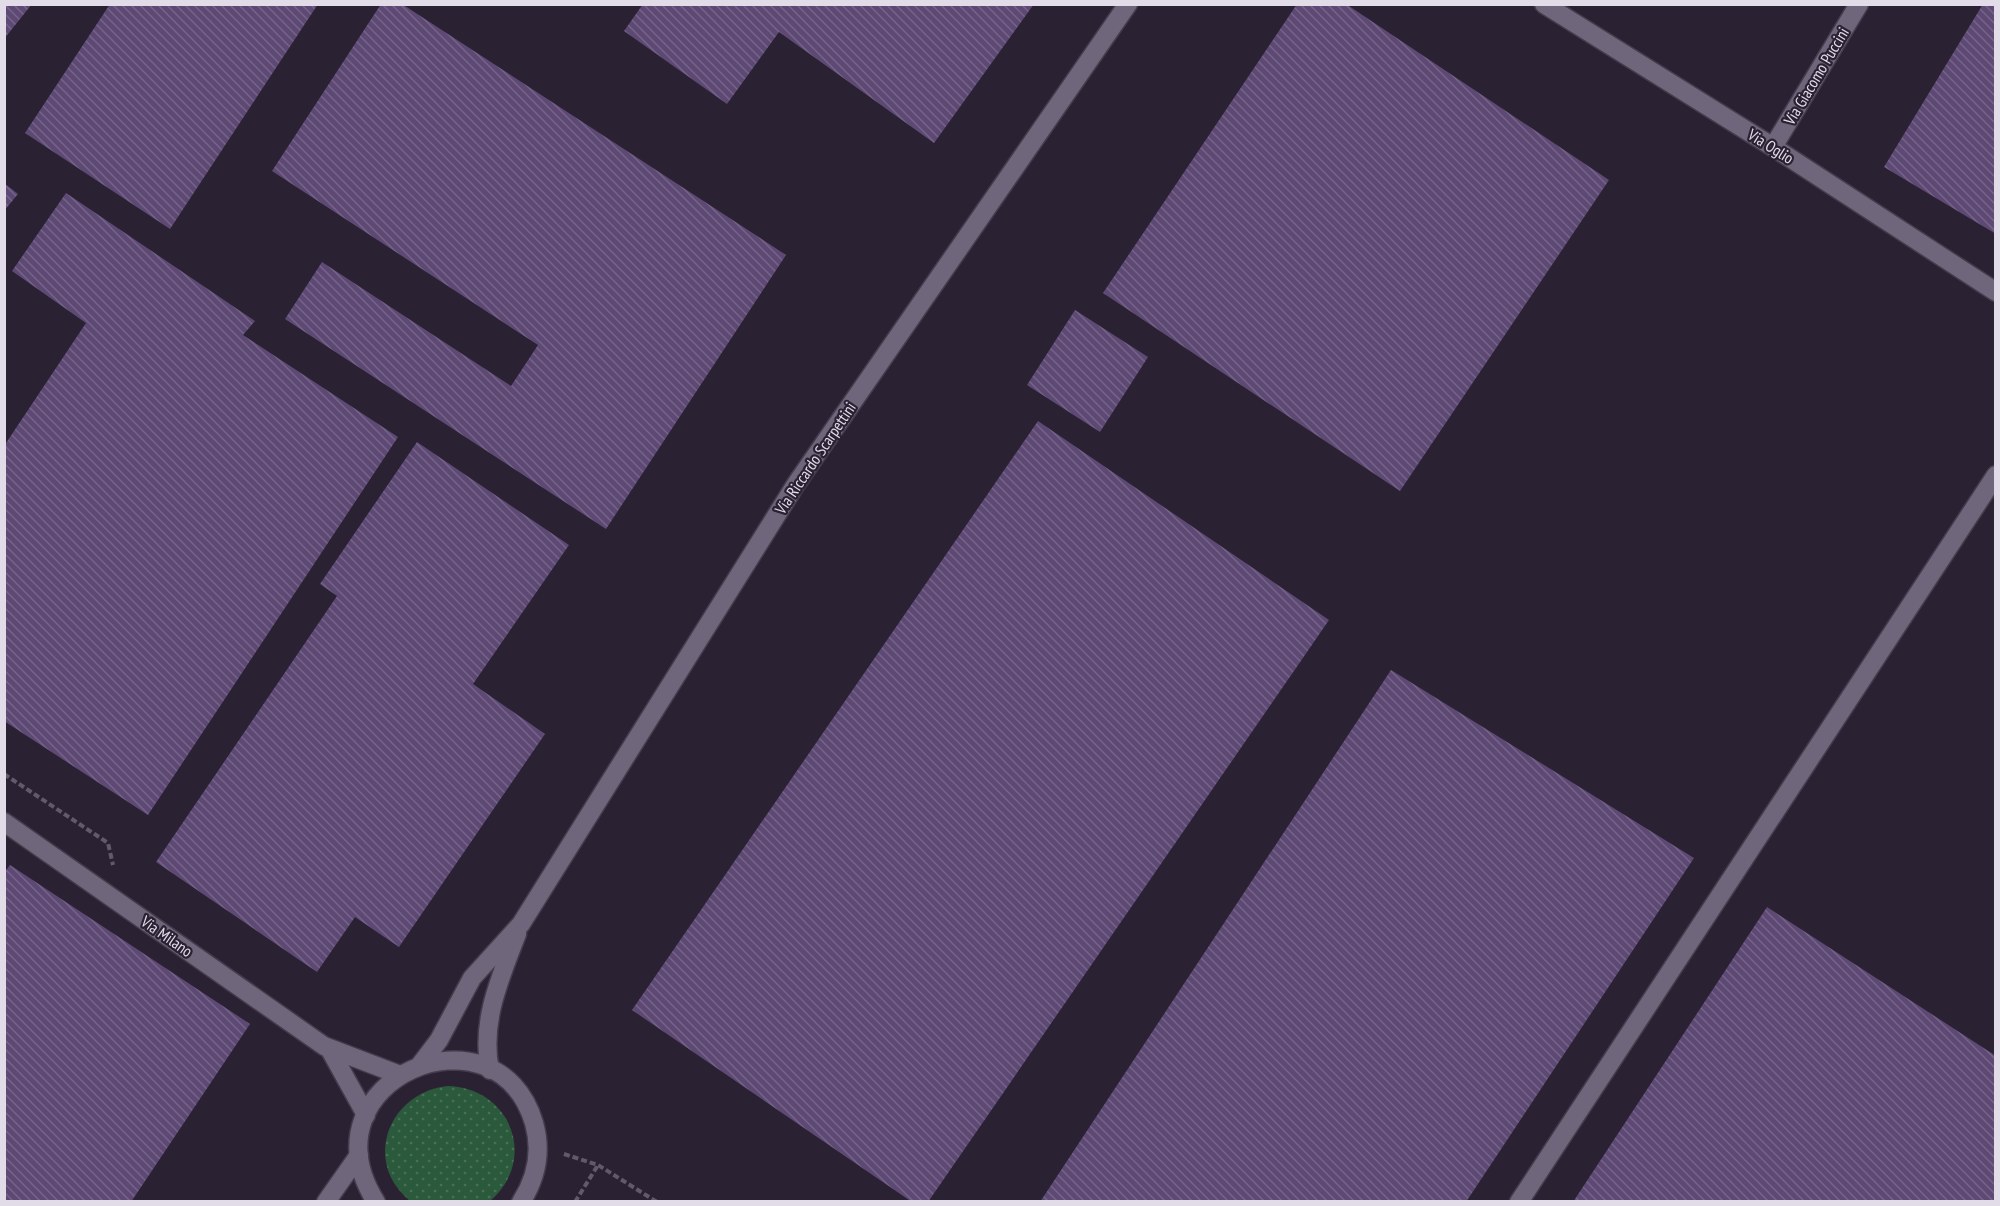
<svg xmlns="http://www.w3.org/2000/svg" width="2000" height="1206" viewBox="0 0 2000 1206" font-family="'PT Sans Narrow',sans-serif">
<defs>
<pattern id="grass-dots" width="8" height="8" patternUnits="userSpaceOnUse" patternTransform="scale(1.5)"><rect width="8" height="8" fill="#2a593b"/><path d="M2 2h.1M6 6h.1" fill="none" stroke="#497057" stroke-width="1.8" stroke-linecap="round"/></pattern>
<pattern id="building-back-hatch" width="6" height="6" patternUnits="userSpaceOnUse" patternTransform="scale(1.5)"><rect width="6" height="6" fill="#5e4974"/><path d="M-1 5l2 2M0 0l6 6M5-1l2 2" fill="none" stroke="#756388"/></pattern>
</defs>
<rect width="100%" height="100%" fill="#2a2133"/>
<path fill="url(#grass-dots)" d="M447,1086c63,1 92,73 43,115h-80c-48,-39 -22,-108 37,-115z"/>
<g fill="url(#building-back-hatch)">
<path d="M4,4h28l-28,35z"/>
<path d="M110,4h208l-148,225 -145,-96z"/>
<path d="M381,4h21l384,251 -180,274 -321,-210 37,-57 189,124 27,-41 -266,-174z"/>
<path d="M643,4h391l-100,139 -155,-111 -52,72 -103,-73z"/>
<path d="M1297,4h49l263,176 -209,311 -297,-198z"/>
<path d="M1983,4h13v230l-112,-67z"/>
<path d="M4,183l14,11 -14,17z"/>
<path d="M66,193l189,128 -12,14 155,102 -250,378 -144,-94v-275l82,-123 -74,-52z"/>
<path d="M1075,310l73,47 -48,75 -73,-47z"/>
<path d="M1038,421l291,199 -401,582h-16l-280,-192z"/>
<path d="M417,442l152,103 -96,139 72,50 -146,213 -44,-30 -38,55 -161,-110 181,-266 -17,-12z"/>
<path d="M1391,670l303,188 -228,344h-426z"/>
<path d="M10,865l240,159 -119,178h-127v-329z"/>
<path d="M1767,907l229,149v146h-423z"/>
</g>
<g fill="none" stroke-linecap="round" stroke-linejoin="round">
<g stroke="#443c4c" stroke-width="21">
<g id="street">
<path d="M1544,4l229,143 223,145"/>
<path d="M1773,147l86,-143"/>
<path d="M420,1065l19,-25 33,-62 49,-54 275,-440 332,-480"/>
<path d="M490,1070c-10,-47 10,-92 27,-136"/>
<path d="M1519,1202l477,-727"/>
</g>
</g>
<g stroke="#443c4c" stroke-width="21">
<g id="secondary">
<path d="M4,822l320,224 76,29"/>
<path d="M330,1050l36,65"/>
<path d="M326,1202l33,-47"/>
<path d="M376,1202c-77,-123 121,-204 158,-79 8,28 3,54 -13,79"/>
</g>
</g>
<g stroke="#625a6b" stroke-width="4" stroke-dasharray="6 3" stroke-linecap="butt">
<path d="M4,774l104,69 5,22"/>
<path d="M564,1154l34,11 59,37"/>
<path d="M575,1202l23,-37"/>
</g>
<use href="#street" stroke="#70667b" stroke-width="18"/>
<use href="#secondary" stroke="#70667b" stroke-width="18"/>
</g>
<g text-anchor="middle" stroke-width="4.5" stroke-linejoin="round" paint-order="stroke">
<g font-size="16" fill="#e2dce9" stroke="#2a2133">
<text transform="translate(1816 76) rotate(-59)" y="6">Via Giacomo Puccini</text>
<text transform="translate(1771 146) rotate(32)" y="6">Via Oglio</text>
<text transform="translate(815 458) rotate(-56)" y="6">Via Riccardo Scarpettini</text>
<text transform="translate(167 936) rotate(35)" y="6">Via Milano</text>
</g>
</g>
<rect width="2000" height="1206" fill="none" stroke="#e2dce9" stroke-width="12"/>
</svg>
